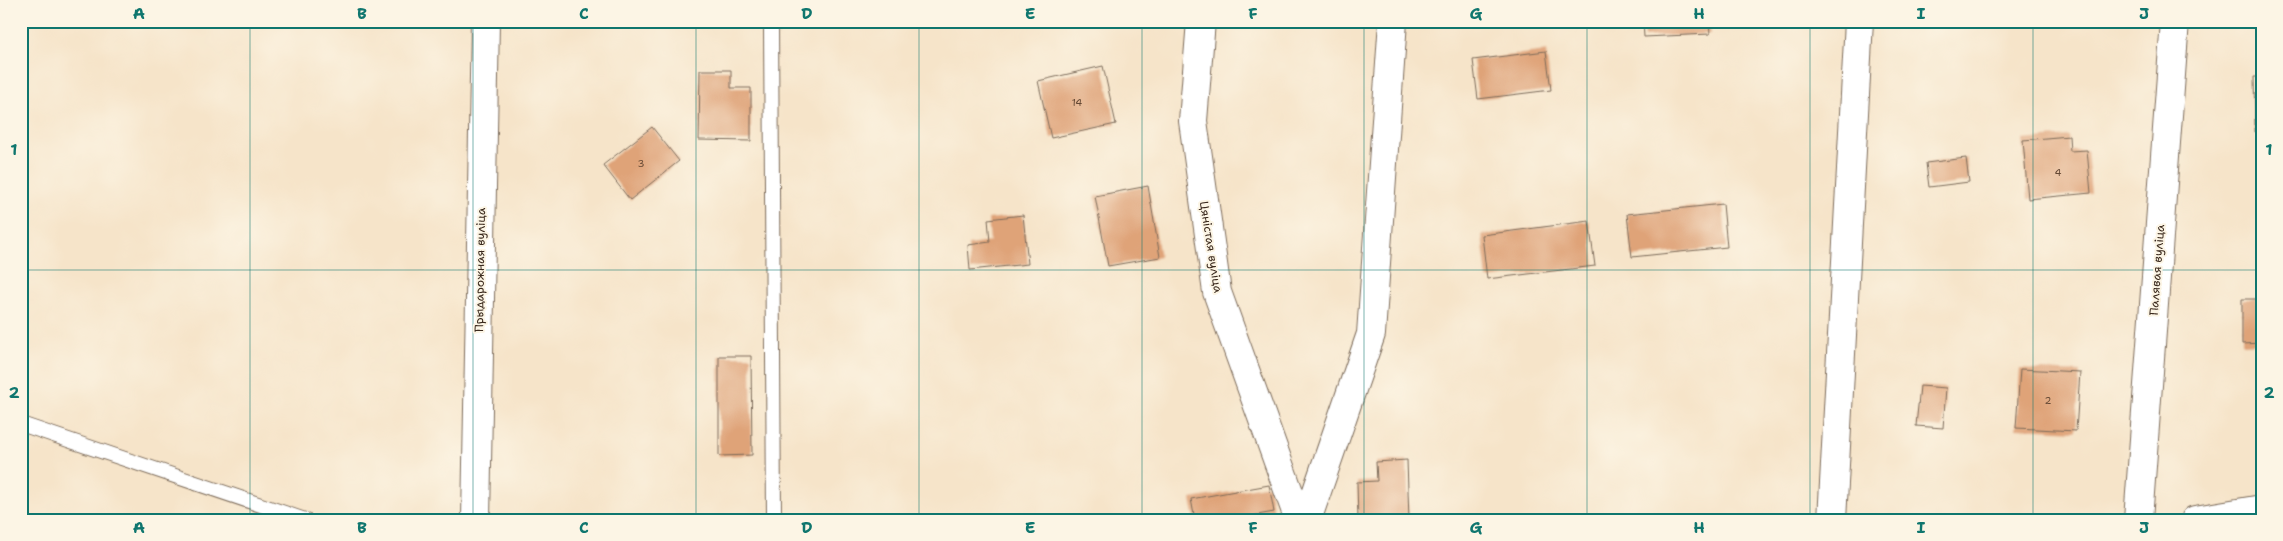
<svg xmlns="http://www.w3.org/2000/svg" width="2283" height="541" viewBox="0 0 2283 541" font-family="'Shantell Sans',sans-serif">
<rect width="100%" height="100%" fill="#fcf5e5"/>
<filter id="ink" filterUnits="userSpaceOnUse"><feTurbulence type="fractalNoise" baseFrequency=".02" numOctaves="2"/><feDisplacementMap in="SourceGraphic" scale="10" xChannelSelector="R" yChannelSelector="G"/><feConvolveMatrix kernelMatrix="1 2 1 2 8 2 1 2 1" color-interpolation-filters="sRGB"/></filter>
<filter id="wash" filterUnits="userSpaceOnUse"><feTurbulence type="fractalNoise" baseFrequency=".0096" numOctaves="4" result="noise"/><feDisplacementMap in="SourceGraphic" scale="20" xChannelSelector="R" yChannelSelector="G"/><feGaussianBlur stdDeviation="1.12" result="paint"/><feColorMatrix in="noise" values="0 0 0 0 0 0 0 0 0 0 0 0 0 0 0 0 0 1.4 0 .05"/><feComposite in="paint" operator="in"/></filter>
<g filter="url(#wash)">
<rect width="100%" height="100%" fill="#f6e4c9"/>
<g id="blocks">
<g fill="#dfa378">
<path d="M1643,21h66l1,13 -66,3z"/>
<path d="M1546,51l5,39 -73,9 -5,-39z"/>
<path d="M1103,66l13,58 -65,14 -13,-57z"/>
<path d="M700,70h31v18h20v53l-52,-1z"/>
<path d="M2254,77h8v55h-7z"/>
<path d="M652,127l27,34 -49,39 -27,-35z"/>
<path d="M2069,136l1,15 17,-1 4,43 -63,6 -5,-59z"/>
<path d="M1966,158l3,24 -40,5 -3,-24z"/>
<path d="M1148,186l12,71 -52,9 -13,-70z"/>
<path d="M1723,204l4,43 -95,10 -5,-43z"/>
<path d="M1023,215l5,49 -58,6 -2,-25 22,-3 -2,-23z"/>
<path d="M1589,221l6,45 -108,13 -5,-44z"/>
<path d="M2242,299h20v44l-20,1z"/>
<path d="M719,356h32l1,99 -33,1z"/>
<path d="M2020,369l60,3 -4,59 -60,-3z"/>
<path d="M1920,386l26,2 -3,40 -27,-2z"/>
<path d="M1407,460l2,60h-51l-1,-38 20,-1 -1,-19z"/>
<path d="M1269,485l5,27 -44,8h-35l-4,-21z"/>
</g>
</g>
</g>
<g filter="url(#ink)">
<use href="#blocks" fill-opacity="0" stroke="#7c6b5a" stroke-width="1"/>
<g fill="none" stroke-linecap="round" stroke-linejoin="round">
<g stroke="#7c6b5a" stroke-width="16">
<g id="lane">
<path d="M771,21l3,499"/>
<path d="M21,424l284,96"/>
</g>
</g>
<g stroke="#7c6b5a" stroke-width="30">
<g id="street">
<path d="M1201,21l-8,100 24,171 82,228"/>
<path d="M1307,520l64,-186 22,-313"/>
<path d="M1832,520l27,-499"/>
<path d="M2138,520l37,-499"/>
<path d="M2195,520l67,-11"/>
</g>
</g>
<g stroke="#7c6b5a" stroke-width="30">
<path id="secondary" d="M476,520l9,-499"/>
</g>
<use href="#lane" stroke="#fff" stroke-width="14"/>
<use href="#street" stroke="#fff" stroke-width="28"/>
<use href="#secondary" stroke="#fff" stroke-width="28"/>
</g>
</g>
<path fill="none" stroke="#0f766e" stroke-width="1" stroke-opacity="0.55" d="M250,21v499M473,21v499M696,21v499M919,21v499M1142,21v499M1364,21v499M1587,21v499M1810,21v499M2033,21v499M21,270h2241"/>
<g text-anchor="middle" stroke-width="4" stroke-linejoin="round" paint-order="stroke">
<g font-size="10" fill="#644834">
<text x="1077" y="106">14</text>
<text x="641" y="167">3</text>
<text x="2058" y="176">4</text>
<text x="2048" y="404">2</text>
</g>
<g font-size="12" fill="#3b2a1e" stroke="#fcf5e5">
<text transform="translate(1211 247) rotate(81)" y="4">Цяністая вуліца</text>
<text transform="translate(480 270) rotate(-89)" y="4">Прыдарожная вуліца</text>
<text transform="translate(2157 270) rotate(-86)" y="4">Палявая вуліца</text>
</g>
</g>
<rect width="2283" height="541" fill="none" stroke="#fcf5e5" stroke-width="55"/>
<rect x="28" y="28" width="2228" height="486" fill="none" stroke="#0f766e" stroke-width="2"/>
<g font-size="16" text-anchor="middle" font-weight="bold" fill="#0f766e">
<text x="139" y="19">A</text>
<text x="362" y="19">B</text>
<text x="584" y="19">C</text>
<text x="807" y="19">D</text>
<text x="1030" y="19">E</text>
<text x="1253" y="19">F</text>
<text x="1476" y="19">G</text>
<text x="1699" y="19">H</text>
<text x="1921" y="19">I</text>
<text x="2144" y="19">J</text>
<text x="14" y="155">1</text>
<text x="2269" y="155">1</text>
<text x="14" y="398">2</text>
<text x="2269" y="398">2</text>
<text x="139" y="533">A</text>
<text x="362" y="533">B</text>
<text x="584" y="533">C</text>
<text x="807" y="533">D</text>
<text x="1030" y="533">E</text>
<text x="1253" y="533">F</text>
<text x="1476" y="533">G</text>
<text x="1699" y="533">H</text>
<text x="1921" y="533">I</text>
<text x="2144" y="533">J</text>
</g>
</svg>
